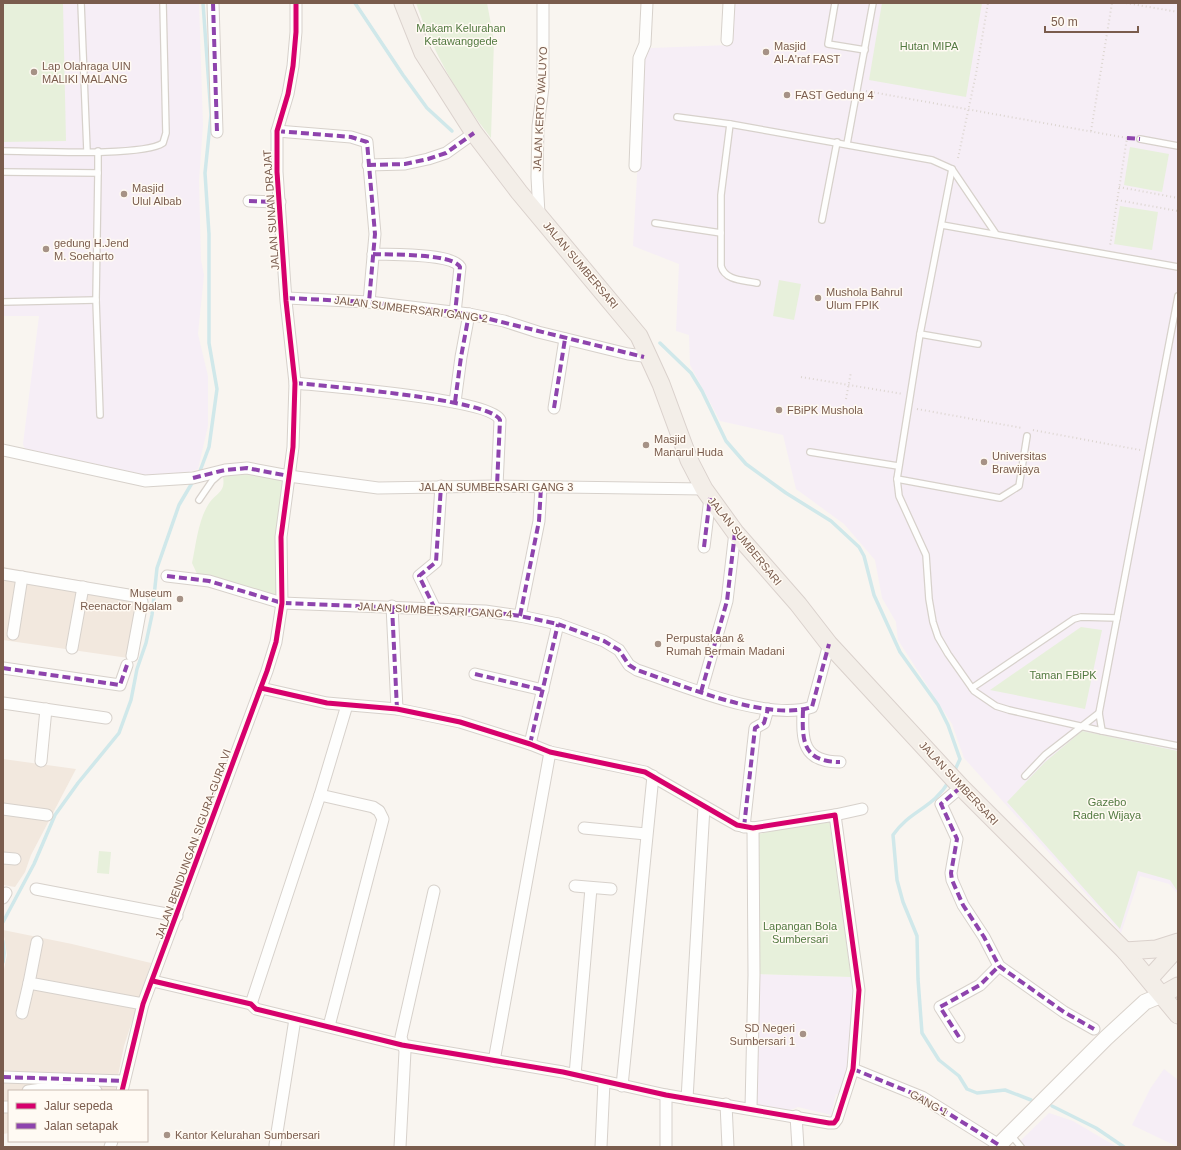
<svg xmlns="http://www.w3.org/2000/svg" width="1181" height="1150" viewBox="0 0 1181 1150" font-family="Arial,sans-serif">
<rect width="100%" height="100%" fill="#f9f5f0"/>
<g fill="#f2e8de">
<path d="M3,567l144,25 -12,67 -132,-19z"/>
<path d="M3,759l73,10 -45,86 -6,17 -10,15 -12,-2z"/>
<path d="M3,930l69,14 79,19 -27,83 -9,45h-106v42l-6,1v-160l4,-19z"/>
</g>
<g fill="#f6eef6">
<path d="M3,3h196l4,122 -4,56 2,79 3,15 -6,59 10,42v50l-10,43 -17,6 -34,1 -122,-27 -2,-5 16,-128h-36z"/>
<path d="M733,3h445v891l-9,-10 -29,-8 -19,57 -157,-175 -12,-34 -54,-84 -2,-18 -14,-24 -7,-38 -31,-36 -48,-35 -13,-54 -63,-14 -30,-56 -1,-30 -13,-4 3,-67 -46,-18 11,-192 7,-6 79,-3z"/>
<path d="M756,974l95,3 3,13 -5,88 -7,17 -6,-1 -5,21 -33,-8 -10,4 -33,-7z"/>
<path d="M1164,1069l14,11v67l-46,-22 18,-36z"/>
<path d="M1049,1113l24,8 44,26h-103z"/>
</g>
<g fill="#e7f0db">
<path d="M3,3h60l3,138 -63,1z"/>
<path d="M416,3h71l7,37 -3,98c-33,-42 -58,-85 -75,-135z"/>
<path d="M882,3h100l-16,94 -97,-17z"/>
<path d="M1130,147l39,7 -7,38 -38,-7z"/>
<path d="M1120,206l38,6 -6,38 -38,-6z"/>
<path d="M779,280l22,4 -7,36 -21,-4z"/>
<path d="M243,470l41,7 -6,117 -3,3 -77,-21 -6,-13c4,-18 6,-42 16,-58 7,-12 18,-12 15,-28z"/>
<path d="M1081,627l21,3 -17,79 -95,-19z"/>
<path d="M1082,731l96,20v141l-8,-12 -32,-9 -18,58 -113,-127 38,-40z"/>
<path d="M826,819h3l22,158 -95,-3 1,-137 2,-3z"/>
<path d="M99,851l12,1 -2,22 -12,-1z"/>
</g>
<g fill="none" stroke-linecap="round" stroke-linejoin="round">
<g stroke="#d0e8ea" stroke-width="3.5">
<path d="M355,3l48,72 24,33 25,23"/>
<path d="M660,343l31,30 11,18 24,50 20,23 40,29 45,28 28,26 5,9 10,39 26,57 38,53 10,20 12,34 -6,13"/>
<path d="M200,471l9,-24 8,-58 -8,-46v-109l-4,-61 6,-58 -8,-112"/>
<path d="M949,781c-16,28 -39,29 -56,54l4,45 6,22 14,34 1,43 4,54 17,27 20,16 8,13 10,4 28,-3 26,10"/>
<path d="M3,922l31,-58 21,-49 23,-32 41,-50 12,-33 6,-31 9,-26 6,-28 5,-47 22,-63 13,-22"/>
<path d="M3,941l1,12 -1,9"/>
<path d="M1052,1106l44,22 28,19"/>
</g>
<g stroke="#d7d1cb" stroke-width="8">
<g id="lane">
<path d="M81,3l6,148"/>
<path d="M835,3l-7,41 37,6"/>
<path d="M677,117l53,7 202,36 20,9 44,65"/>
<path d="M730,124l-9,71v71c4,15 23,14 36,17"/>
<path d="M1140,139l38,7"/>
<path d="M847,144l26,-141"/>
<path d="M3,151c30,0 140,6 160,-8l3,-10 -3,-130"/>
<path d="M952,169l-32,165 -23,145 2,17 27,59 3,44 4,23 5,15 10,17 26,37 22,15 13,4 93,21 76,15"/>
<path d="M3,172l95,1 -2,127 4,115"/>
<path d="M98,173v-22"/>
<path d="M822,220l15,-78"/>
<path d="M655,223l66,10"/>
<path d="M942,225l236,42"/>
<path d="M3,302l93,-2"/>
<path d="M920,334l58,10"/>
<path d="M810,452l88,14"/>
<path d="M897,479l103,19 19,-12 8,-50"/>
<path d="M199,500l13,-19 9,-8"/>
<path d="M972,688l102,-69 7,-2 36,1"/>
<path d="M1102,731l-3,-18 79,-417"/>
<path d="M1025,776l20,-21 54,-42"/>
<path d="M1011,1135l10,12"/>
</g>
</g>
<g stroke="#d7d1cb" stroke-width="13">
<g id="street">
<path d="M213,3l4,129"/>
<path d="M727,40l2,-37"/>
<path d="M277,131l74,6 16,5 8,92 -6,68"/>
<path d="M368,165l37,-1 23,-5 18,-6 28,-20"/>
<path d="M635,166l4,-108 6,-14 2,-41"/>
<path d="M249,201l31,1"/>
<path d="M539,214l-2,-37 1,-51 5,-39v-84"/>
<path d="M373,254c17,1 79,-1 87,13l-5,46"/>
<path d="M287,298l82,4 100,12 35,7 34,11 90,22 22,3"/>
<path d="M295,383c29,3 196,16 205,37l-3,66"/>
<path d="M455,402l6,-45 8,-43"/>
<path d="M554,408l11,-69"/>
<path d="M3,450l142,31 48,-3 32,-8 22,-2 42,8 89,12 119,-2 207,3"/>
<path d="M704,547l6,-49"/>
<path d="M3,574l137,23 2,5 -10,54"/>
<path d="M167,576l42,5 73,22 203,8 35,5 38,8 46,17 15,9 10,15 8,5c45,15 130,52 175,37l17,-63"/>
<path d="M392,606l5,103"/>
<path d="M435,609l-16,-33 17,-14 5,-76"/>
<path d="M520,616l19,-95 2,-34"/>
<path d="M13,634l9,-57"/>
<path d="M72,648l11,-61"/>
<path d="M3,668l117,17 7,-20"/>
<path d="M475,674l68,16"/>
<path d="M701,692l26,-91 8,-69"/>
<path d="M3,703l103,15"/>
<path d="M803,710c-1,30 -1,52 37,52"/>
<path d="M530,744l28,-120"/>
<path d="M41,761l5,-52"/>
<path d="M961,787l-20,17 16,35 -6,34 1,7 11,25 21,32 15,29 65,46 30,17"/>
<path d="M320,795l53,12 6,4 4,8 -54,207"/>
<path d="M3,809l44,6"/>
<path d="M835,815l27,-6"/>
<path d="M744,827l11,-99 9,-5 4,-14"/>
<path d="M584,828l62,6"/>
<path d="M3,858l12,1"/>
<path d="M575,886l36,3"/>
<path d="M36,889l141,27"/>
<path d="M3,898l3,-5"/>
<path d="M37,942l-8,41 114,21"/>
<path d="M153,981l98,23 5,5 146,36 161,27 103,23 163,28h5l3,-4 16,-50 6,-79 -24,-175 -82,13 -16,-3 -92,-53 -95,-20 -20,-8 -70,-22 -63,-13 -70,-6 -66,-15"/>
<path d="M251,1004l69,-209 27,-90"/>
<path d="M22,1013l7,-30"/>
<path d="M959,1037l-19,-30 40,-22 19,-19"/>
<path d="M494,1061l56,-309"/>
<path d="M853,1069l69,28 77,48"/>
<path d="M575,1075l16,-187"/>
<path d="M3,1077l121,4"/>
<path d="M622,1086l31,-310"/>
<path d="M28,1091l14,-2 54,2"/>
<path d="M122,1091l21,-87 124,-333 9,-29 6,-39 -1,-66 12,-90 2,-64 -9,-82 -9,-129v-41l11,-37 5,-28 3,-34v-29"/>
<path d="M666,1095v52"/>
<path d="M687,1099l17,-292"/>
<path d="M726,1104l2,43"/>
<path d="M3,1107h6"/>
<path d="M751,1108l3,-133 -1,-147"/>
<path d="M796,1116l2,31"/>
<path d="M275,1145l20,-126"/>
<path d="M110,1147l2,-6"/>
<path d="M400,1147l5,-96 -4,-14 33,-146"/>
<path d="M601,1147l3,-65"/>
</g>
</g>
<g stroke="#d9d2cb" stroke-width="17">
<path id="secondary" d="M997,1147l109,-109 39,-36 17,-7"/>
</g>
<g stroke="#dad1cc" stroke-width="19">
<g id="primary">
<path d="M403,3l20,50 51,80 45,59 120,144 22,48 28,76 15,29 31,43 63,72 31,40 132,143 164,164 53,64"/>
<path d="M1125,951l31,-2 22,-7"/>
<path d="M1149,979l29,-32"/>
<path d="M1162,995l16,-9"/>
</g>
</g>
<g stroke="#dcd5d0" stroke-width="2" stroke-dasharray="1 3" stroke-linecap="butt">
<path d="M1126,3l52,9"/>
<path d="M866,91l261,47 -17,108"/>
<path d="M1091,131l21,-128"/>
<path d="M958,158l18,-84 12,-71"/>
<path d="M1119,187l59,11"/>
<path d="M1117,200l61,11"/>
<path d="M801,377l102,17"/>
<path d="M846,399l5,-27"/>
<path d="M917,409l105,19"/>
<path d="M1033,430l107,20"/>
</g>
<use href="#lane" stroke="#fefefd" stroke-width="5.5"/>
<use href="#street" stroke="#fefefd" stroke-width="11"/>
<use href="#secondary" stroke="#fefefd" stroke-width="15"/>
<use href="#primary" stroke="#f3eee8" stroke-width="17"/>
<g stroke="#8e44ad" stroke-width="4" stroke-dasharray="8 4" stroke-linecap="butt">
<path d="M213,3l4,129"/>
<path d="M277,131l74,6 16,5 8,92 -6,68"/>
<path d="M1127,138l13,1"/>
<path d="M368,165l37,-1 23,-5 18,-6 28,-20"/>
<path d="M249,201l31,1"/>
<path d="M373,254c17,1 79,-1 87,13l-5,46"/>
<path d="M287,298l82,4 100,12 175,43"/>
<path d="M295,383c29,3 196,16 205,37l-3,66"/>
<path d="M455,402l6,-45 8,-43"/>
<path d="M554,408l11,-69"/>
<path d="M193,478l32,-8 22,-2 42,8"/>
<path d="M704,547l6,-49"/>
<path d="M167,576l42,5 73,22 203,8 35,5 38,8 46,17 15,9 10,15 8,5c45,15 130,52 175,37l17,-63"/>
<path d="M392,606l5,103"/>
<path d="M435,609l-16,-33 17,-14 5,-76"/>
<path d="M520,616l19,-95 2,-34"/>
<path d="M3,668l117,17 7,-20"/>
<path d="M475,674l68,16"/>
<path d="M701,692l26,-91 8,-69"/>
<path d="M803,710c-1,30 -1,52 37,52"/>
<path d="M530,744l28,-120"/>
<path d="M961,787l-20,17 16,35 -6,34 1,7 11,25 21,32 15,29 65,46 30,17"/>
<path d="M744,827l11,-99 9,-5 4,-14"/>
<path d="M959,1037l-19,-30 40,-22 19,-19"/>
<path d="M853,1069l69,28 77,48"/>
<path d="M3,1077l121,4"/>
</g>
<g stroke="#fffaf3" stroke-width="8">
<g id="cycleway">
<path d="M153,981l98,23 5,5 146,36 161,27 103,23 163,28h5l3,-4 16,-50 6,-79 -24,-175 -82,13 -16,-3 -92,-53 -95,-20 -20,-8 -70,-22 -63,-13 -70,-6 -66,-15"/>
<path d="M122,1091l21,-87 124,-333 9,-29 6,-39 -1,-66 12,-90 2,-64 -9,-82 -9,-129v-41l11,-37 5,-28 3,-34v-29"/>
</g>
</g>
<use href="#cycleway" stroke="#d6006c" stroke-width="5"/>
</g>
<g fill="#a69286" stroke="#fffaf3" stroke-width="1.5">
<circle cx="766" cy="52" r="4"/>
<circle cx="34" cy="72" r="4"/>
<circle cx="787" cy="95" r="4"/>
<circle cx="124" cy="194" r="4"/>
<circle cx="46" cy="249" r="4"/>
<circle cx="818" cy="298" r="4"/>
<circle cx="779" cy="410" r="4"/>
<circle cx="646" cy="445" r="4"/>
<circle cx="984" cy="462" r="4"/>
<circle cx="180" cy="599" r="4"/>
<circle cx="658" cy="644" r="4"/>
<circle cx="803" cy="1034" r="4"/>
<circle cx="167" cy="1135" r="4"/>
</g>
<g text-anchor="middle" stroke-width="3" stroke-linejoin="round" paint-order="stroke">
<g font-size="11" fill="#537a41" stroke="#fffaf3">
<text x="461" y="32">Makam Kelurahan<tspan x="461" dy="13">Ketawanggede</tspan></text>
<text x="929" y="50">Hutan MIPA</text>
<text x="1063" y="679">Taman FBiPK</text>
<text x="1107" y="806">Gazebo<tspan x="1107" dy="13">Raden Wijaya</tspan></text>
<text x="800" y="930">Lapangan Bola<tspan x="800" dy="13">Sumbersari</tspan></text>
</g>
<g font-size="11" fill="#7a5c4d" stroke="#fffaf3" text-anchor="start">
<text x="774" y="50">Masjid<tspan x="774" dy="13">Al-A'raf FAST</tspan></text>
<text x="42" y="70">Lap Olahraga UIN<tspan x="42" dy="13">MALIKI MALANG</tspan></text>
<text x="795" y="99">FAST Gedung 4</text>
<text x="132" y="192">Masjid<tspan x="132" dy="13">Ulul Albab</tspan></text>
<text x="54" y="247">gedung H.Jend<tspan x="54" dy="13">M. Soeharto</tspan></text>
<text x="826" y="296">Mushola Bahrul<tspan x="826" dy="13">Ulum FPIK</tspan></text>
<text x="787" y="414">FBiPK Mushola</text>
<text x="654" y="443">Masjid<tspan x="654" dy="13">Manarul Huda</tspan></text>
<text x="992" y="460">Universitas<tspan x="992" dy="13">Brawijaya</tspan></text>
<text x="172" y="597" text-anchor="end">Museum<tspan x="172" dy="13">Reenactor Ngalam</tspan></text>
<text x="666" y="642">Perpustakaan &amp;<tspan x="666" dy="13">Rumah Bermain Madani</tspan></text>
<text x="795" y="1032" text-anchor="end">SD Negeri<tspan x="795" dy="13">Sumbersari 1</tspan></text>
<text x="175" y="1139">Kantor Kelurahan Sumbersari</text>
</g>
<g font-size="11" fill="#7a5c4d" stroke="#fffaf3">
<text transform="translate(540 109) rotate(-87)" y="4">JALAN KERTO WALUYO</text>
<text transform="translate(271 210) rotate(-94)" y="4">JALAN SUNAN DRAJAT</text>
<text transform="translate(581 265) rotate(50)" y="4">JALAN SUMBERSARI</text>
<text transform="translate(411 309) rotate(7)" y="4">JALAN SUMBERSARI GANG 2</text>
<text x="496" y="491">JALAN SUMBERSARI GANG 3</text>
<text transform="translate(745 541) rotate(51)" y="4">JALAN SUMBERSARI</text>
<text transform="translate(435 610) rotate(3)" y="4">JALAN SUMBERSARI GANG 4</text>
<text transform="translate(959 783) rotate(47)" y="4">JALAN SUMBERSARI</text>
<text transform="translate(193 844) rotate(-70)" y="4">JALAN BENDUNGAN SIGURA-GURA VI</text>
<text transform="translate(929 1103) rotate(29)" y="4">GANG 1</text>
</g>
</g>
<rect width="1181" height="1150" fill="none" stroke="#7a5c4d" stroke-width="8"/>
<rect x="8" y="1090" width="140" height="52" fill="#fffaf3" stroke="#cabbb1"/>
<rect x="16" y="1103" width="20" height="6" fill="#d6006c" stroke="#cabbb1"/>
<text x="44" y="1110" font-size="12" fill="#7a5c4d">Jalur sepeda</text>
<rect x="16" y="1123" width="20" height="6" fill="#8e44ad" stroke="#cabbb1"/>
<text x="44" y="1130" font-size="12" fill="#7a5c4d">Jalan setapak</text>
<path d="M1045 26v6h93v-6" fill="none" stroke="#7a5c4d" stroke-width="2"/>
<text x="1051" y="26" font-size="12" fill="#7a5c4d" stroke="#fffaf3" stroke-width="3" paint-order="stroke">50 m</text>
</svg>
